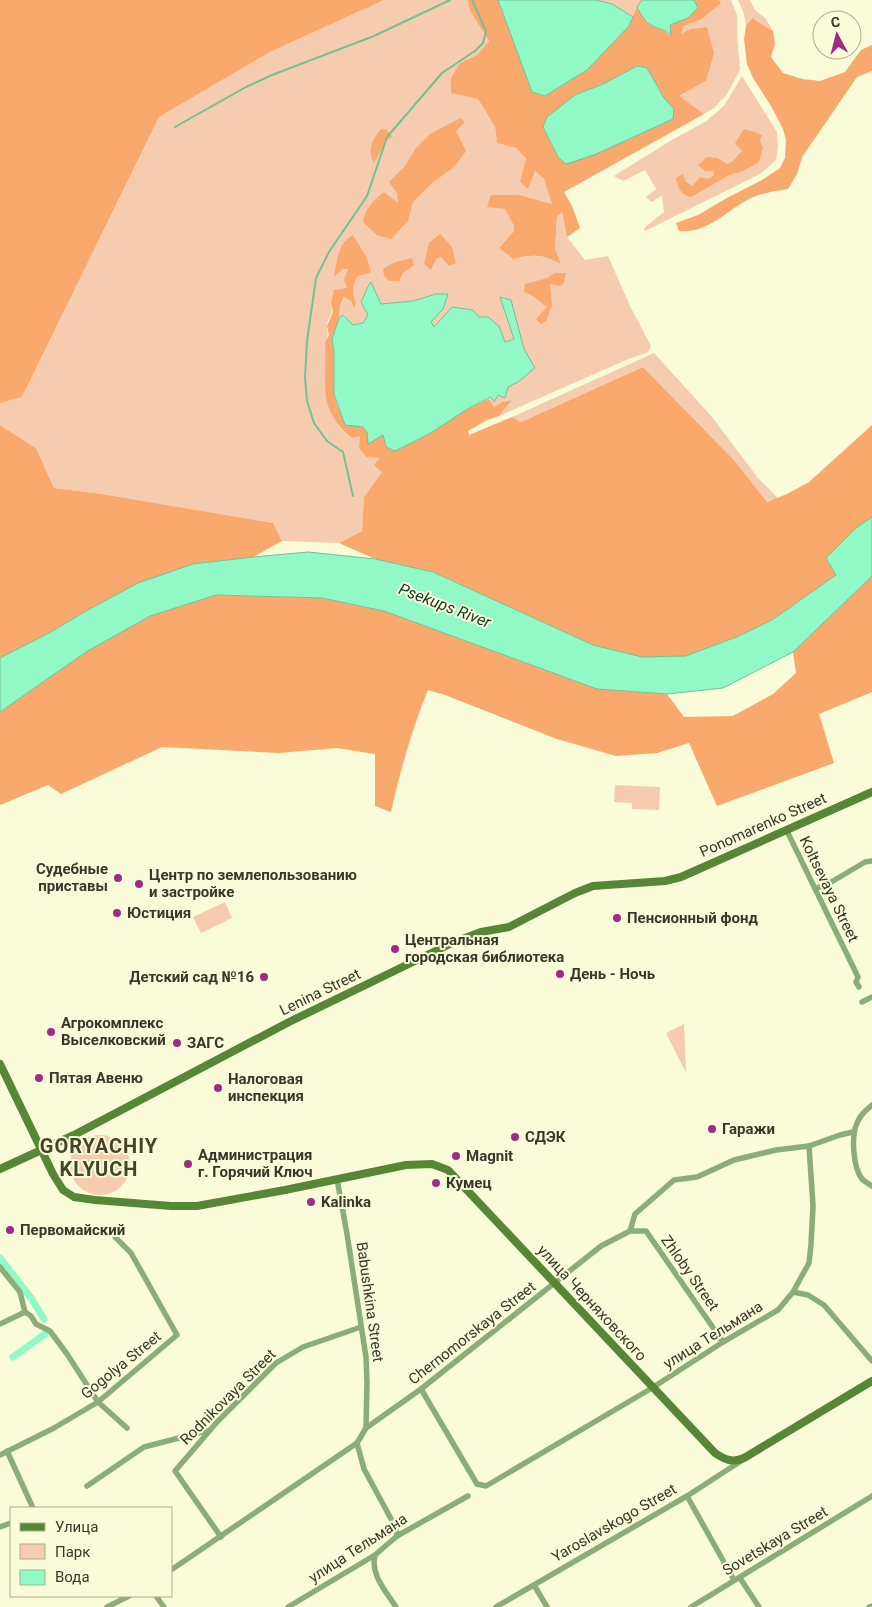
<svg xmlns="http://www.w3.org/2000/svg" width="872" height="1607" viewBox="0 0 872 1607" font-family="Roboto,sans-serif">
<rect width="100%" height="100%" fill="#fafbd9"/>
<g fill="#f5ccaf">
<path d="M384,0h84l2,11 19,30 -12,14 -17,8 18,36 17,28 2,16 19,5 18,22 10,9 9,26 -11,-4 -37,8 9,17v5l-15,17 14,11c21,-5 28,-5 48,4l-6,-15 2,-31 5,-5 5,25 18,23 23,-4 22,50 21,40 -3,6 -22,8 -127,56 13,-16 -10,2 -9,6 -4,-9 18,-6v-6l11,-5 17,-14 -11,-19 -13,-49 -11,-3 14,42 -9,3 -26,-25 -27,-9 -18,19 -3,-5 17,-28h-12l-23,7 -32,3 -13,-19 -2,9 -4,8 6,14 -5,7 -10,2 -9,-10 -5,3 1,-13 4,-8 7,4 3,6 2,-4c-4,-11 -4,-17 2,-27l13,-3 -18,-38 -18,41 8,-7 5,-1 -1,21 -16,14c3,14 -4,14 -4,24 -1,8 3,5 -2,15l1,56 54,60 2,14 -18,25 -2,34 -23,12 -57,-2 -9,-18 -171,-29 -48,-6 -18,-40 -36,-23v-22l22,-6 137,-280 111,-65z"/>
<path d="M596,0h46l-9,17 -21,-13z"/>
<path d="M719,0h12l6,15v21l3,34 -13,24 -13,14 -10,6 -26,-17 28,-16 -26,-46 4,-9 18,-7 18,-16z"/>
<path d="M738,0h12l5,10 11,9 7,12 -21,-13 -6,8 -2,-12z"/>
<path d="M742,76l35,56 1,15 -2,13 -16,14 -115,57 -1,-3 20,-16 -2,-17 -10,7 -6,-5 10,-8 -11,-19 -22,11 -9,-5 56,-35 35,-19 19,-16z"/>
<path d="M654,353l58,64 46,61 20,20 -12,4 -33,-43 -90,-92 -122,55 -9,-5z"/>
<path d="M615,785l45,2 -1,23 -27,-1v-6l-18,-1z"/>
<path d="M225,902l7,16 -31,15 -8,-16z"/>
<path d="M684,1024l2,49 -20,-40z"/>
<circle cx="100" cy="1165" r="30"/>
</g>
<g fill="#f9a96d">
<path d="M0,0h384l-114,52 -111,65 -137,280 -22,6z"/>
<path d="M468,0h30l34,91 80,-48 17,-17 8,-19c4,6 8,15 15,19 9,5 10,1 18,10v-11l18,-7 9,-10 -3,-8h25l2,3 -19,16 -18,7 -3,8 10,-5 16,-2 7,26 -8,28 -27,15 25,18 -140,78 8,14 8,22 -13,9 -5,-25 -5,5 -2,31 6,16c-19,-10 -27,-10 -48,-5l-14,-11 15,-17v-5l-9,-17 -18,-2 4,-12h28l33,9 -8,-25 -9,-8 -7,18 -8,-7 6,-23 -10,-11 -19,-5 -2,-16 -17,-28 -27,-6v-15l9,-15 17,-8 12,-14 -19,-30z"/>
<path d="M752,18l21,13 2,13 -4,13 12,16 20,6 17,2 25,-9 16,-22 11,-5v26l-15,6 -55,80 -5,17 -9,15c-13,2 -27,4 -39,10 -23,12 -42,35 -70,32l-3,-8 22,-8 27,-16 37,-19 18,-12 5,-10 1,-18 -3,-11 -12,-23 -18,-28 -6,-14 -3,-25 2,-13z"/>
<path d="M460,118l5,4 -9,9 10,20 -12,16 -22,16 -19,19 -5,19 -17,18 -14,-4 -14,-13c2,-13 10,-22 21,-30l14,11 -1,-10 -8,-11 16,-16 11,-18 14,-14z"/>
<path d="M381,129l6,1 5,6 -6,5 -12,22c-7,-13 -2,-23 7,-34z"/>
<path d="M744,129l11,3 7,3 -2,6 3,7 -4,14 -16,9 -14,4 -38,22c-10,-2 -13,-9 -15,-19l7,-4 3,8 6,4 8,-9 8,2 6,-4 -1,-4h-8l-7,-6 9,-8 10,1 10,6 5,-2 10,-11 -7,-8z"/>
<path d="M440,234l12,13 4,16 -7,3 -8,-9 -5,2 -5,11 -7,-6 5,-21z"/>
<path d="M353,235l14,23 4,15 -13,3c-6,10 -6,16 -2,27l-2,5 -3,-7 -7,-4 -4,8 -1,13 -7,21 2,13v42l4,14 19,18 6,1 4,5 16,3 86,-27 20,-9 5,8 8,-5 10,-2 -13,16 -12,4 -19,11 1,4 43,-18 9,5 122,-55 90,92 34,43 20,-8 22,-12 63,-57v92l-17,12 -19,46 -64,45 -33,16 -53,20 -44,1 -49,-12 -160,-73 -58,-13 -36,-16 23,-12 2,-34 18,-25 -8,-7 6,-7 -14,-1 -7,-9 1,-12 -8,2c-12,-9 -23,-24 -26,-40 -2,-16 0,-39 -1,-56l4,-7 -2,-9 6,-14 -2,-9 3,-13 13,-2 -3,-8 4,-11h-5l-9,8c3,-16 3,-33 19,-42z"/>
<path d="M412,258l2,7 -11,8 -4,8h-10l-5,-5 -1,-7c8,-6 19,-9 29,-11z"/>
<path d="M555,273h11l-2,10 -4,3 -10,-2 2,21 -6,16 -5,3 -5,-5 11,-12 -14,-11 -9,-4 1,-8 22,-6z"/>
<path d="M0,425l36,23 18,40 48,6 171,29 9,18 -29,16 -60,7 -107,47 -35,21 -51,26z"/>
<path d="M872,576v116l-53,22 15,49 -117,43 -28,-63 -32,10 -41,3 -59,-17 -112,-44 -17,-5c-16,39 -28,81 -37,122l-16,-6v-52l-38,-6 -58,5 -117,-6 -101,47 -13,-9 -48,20v-93l86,-61 64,-35 66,-21 106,3 62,13 213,78 70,5 17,23 49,-1 40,-22 23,-21 -3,-21z"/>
</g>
<g fill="#91f9c6" stroke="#76bf97">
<path d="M498,0h98l16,4 21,13 -4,9 -42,44 -42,26 -13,-4z"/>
<path d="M642,0h52l4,8 -10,10 -18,7 1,11c-8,-9 -9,-5 -18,-10 -8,-3 -12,-12 -16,-19z"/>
<path d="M637,66l10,2 17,30 10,11 -1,10 -79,36 -28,9 -8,-7 -15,-30 4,-10 28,-22 28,-11z"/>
<path d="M371,282l10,22 32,-3 23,-7h12l-5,15 -12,13 3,5 18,-20 21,3 6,7h9l11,9 6,16 9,-3 -14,-42 11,3 13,49 11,19 -17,14 -10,5 -3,11 -7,-3 -4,7 -3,-5 -22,11 -40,26 -34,17 -9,-4 -3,-12 -15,9 -1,-12 -4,-5 -18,-2 -11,-31v-42l-2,-13 7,-21 4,-3 10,10 10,-2 5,-8 -7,-13c4,-6 5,-15 10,-20z"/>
<path d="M872,517v59l-79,76 -70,36 -56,6 -70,-5 -213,-78 -62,-13 -106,-3 -66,21 -64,36 -86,60v-54l51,-26 35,-21 52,-28 55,-19 60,-7 55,-5 67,7 58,13 160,73 49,12 44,-1 53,-20 33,-16 64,-45 -10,-17 29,-29z"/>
</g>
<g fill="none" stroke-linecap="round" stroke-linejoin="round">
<g stroke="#76bf97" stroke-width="2">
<path d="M175,127l71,-40 26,-12 102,-39 76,-36"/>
<path d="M353,496l-10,-44 -16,-11 -13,-18 -7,-22 -2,-24 2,-36 9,-63 13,-26 38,-56 20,-59 55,-64 33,-22 8,-8 3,-12 -14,-31"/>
</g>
<g stroke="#91f9c6" stroke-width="7">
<path d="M0,1258l31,40 13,21"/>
<path d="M13,1357l32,-23"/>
</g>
<g stroke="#8bad79" stroke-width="5.5">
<path d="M786,829l72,148 -2,5 3,5"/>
<path d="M815,889l18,-8 32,-19 7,-1"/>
<path d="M862,1002l10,-5"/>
<path d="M872,1105c-6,5 -12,10 -15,18 -6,14 -4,44 5,56 3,3 7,5 10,7"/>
<path d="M337,1179l10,55 19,123 1,25 -1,46"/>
<path d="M630,1231h16l77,111"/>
<path d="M0,1267l20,25 5,20 6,4 5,8 14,7 17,23 31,48 29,26"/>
<path d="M793,1292l15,3 16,10 48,56"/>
<path d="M0,1324l25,-12"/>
<path d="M421,1389l56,95 9,2 166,-98 71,-46 55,-32 15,-18 16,-29 2,-19 2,-38 -4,-60"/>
<path d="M357,1443l7,26 32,59 1,8"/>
<path d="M7,1451l26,57"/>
<path d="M0,1455l54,-27 44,-26 79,-67 -46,-82 -16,-16"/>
<path d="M87,1486l57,-39 66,-17"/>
<path d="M687,1496l47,84"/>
<path d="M0,1527l11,-4"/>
<path d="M221,1537l-46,-66 42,-49 59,-59 27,-16 58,-20"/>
<path d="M375,1555c-5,20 11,36 21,52"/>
<path d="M171,1570l186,-127 9,-15 55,-39 180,-143 29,-15 5,-17 39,-34 23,-3 37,-17 42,-10 33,-4 31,-11 13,-3"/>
<path d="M740,1578l19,29"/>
<path d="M534,1585l13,22"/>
<path d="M156,1596l8,11"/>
<path d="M107,1607l22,-11"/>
<path d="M288,1607l87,-52 22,-19 71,-40"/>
<path d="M496,1607l191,-111 54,-35"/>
<path d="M691,1607l181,-111"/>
<path d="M869,1607l3,-1"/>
</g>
<g stroke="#568737" stroke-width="8">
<path d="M0,1064l53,110 10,16 11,7 21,3 76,6h26l88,-16 121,-25 26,-1 16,6 267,283c10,7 18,10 29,5l128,-77"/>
<path d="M0,1169l74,-34 215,-113 163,-79 29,-11 28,-5 66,-34 18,-7 72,-5 16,-4 191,-85"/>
</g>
</g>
<g fill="#a02b85" stroke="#fafbd9" stroke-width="2">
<circle cx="118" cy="878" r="5"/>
<circle cx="139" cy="884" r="5"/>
<circle cx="117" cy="913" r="5"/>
<circle cx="617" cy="918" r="5"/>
<circle cx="395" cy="949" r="5"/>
<circle cx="560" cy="974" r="5"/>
<circle cx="264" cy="977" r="5"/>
<circle cx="51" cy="1032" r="5"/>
<circle cx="177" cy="1043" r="5"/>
<circle cx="39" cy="1078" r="5"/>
<circle cx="218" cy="1088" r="5"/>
<circle cx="712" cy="1129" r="5"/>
<circle cx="515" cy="1137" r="5"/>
<circle cx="456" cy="1156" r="5"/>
<circle cx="188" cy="1164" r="5"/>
<circle cx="436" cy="1183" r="5"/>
<circle cx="311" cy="1202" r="5"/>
<circle cx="10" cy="1230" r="5"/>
</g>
<g text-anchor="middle" stroke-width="4" stroke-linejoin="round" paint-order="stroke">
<g font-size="15" fill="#37382a" stroke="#fafbd9">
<text transform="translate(763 825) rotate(-24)" y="5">Ponomarenko Street</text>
<text transform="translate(829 889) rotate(64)" y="5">Koltsevaya Street</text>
<text transform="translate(320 992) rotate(-26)" y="5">Lenina Street</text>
<text transform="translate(690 1273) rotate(55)" y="5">Zhloby Street</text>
<text transform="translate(370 1302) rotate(82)" y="5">Babushkina Street</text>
<text transform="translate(592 1303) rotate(47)" y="5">улица Черняховского</text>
<text transform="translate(472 1333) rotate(-38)" y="5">Chernomorskaya Street</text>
<text transform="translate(713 1335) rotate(-32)" y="5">улица Тельмана</text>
<text transform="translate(121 1365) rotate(-39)" y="5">Gogolya Street</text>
<text transform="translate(228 1397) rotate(-45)" y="5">Rodnikovaya Street</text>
<text transform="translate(614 1523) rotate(-30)" y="5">Yaroslavskogo Street</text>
<text transform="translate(775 1541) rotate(-31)" y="5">Sovetskaya Street</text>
<text transform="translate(358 1548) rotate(-33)" y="5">улица Тельмана</text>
</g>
<g font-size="15" font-weight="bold" fill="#37382a" stroke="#fafbd9" text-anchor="start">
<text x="108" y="874" text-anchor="end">Судебные<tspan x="108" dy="17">приставы</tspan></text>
<text x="149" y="880">Центр по землепользованию<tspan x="149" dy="17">и застройке</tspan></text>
<text x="127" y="918">Юстиция</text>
<text x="627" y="923">Пенсионный фонд</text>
<text x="405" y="945">Центральная<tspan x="405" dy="17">городская библиотека</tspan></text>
<text x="570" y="979">День - Ночь</text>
<text x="254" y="982" text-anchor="end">Детский сад №16</text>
<text x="61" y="1028">Агрокомплекс<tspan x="61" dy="17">Выселковский</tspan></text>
<text x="187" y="1048">ЗАГС</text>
<text x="49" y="1083">Пятая Авеню</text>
<text x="228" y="1084">Налоговая<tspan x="228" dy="17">инспекция</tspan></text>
<text x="722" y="1134">Гаражи</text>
<text x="525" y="1142">СДЭК</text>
<text x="198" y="1160">Администрация<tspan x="198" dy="17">г. Горячий Ключ</tspan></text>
<text x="466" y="1161">Magnit</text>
<text x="446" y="1188">Кумец</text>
<text x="321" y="1207">Kalinka</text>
<text x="20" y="1235">Первомайский</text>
</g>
<g font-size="16" font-style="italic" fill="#0e3b28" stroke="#fafbd9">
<text transform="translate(445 605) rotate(21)" y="6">Psekups River</text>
</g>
<g font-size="20" font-weight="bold" letter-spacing="1" fill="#444428" stroke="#fafbd9">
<text x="99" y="1153">GORYACHIY<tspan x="99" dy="23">KLYUCH</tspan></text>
</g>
</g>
<rect x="10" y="1507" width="162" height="90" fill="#fafbd9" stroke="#acad93"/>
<rect x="20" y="1523" width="25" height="8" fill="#568737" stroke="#acad93"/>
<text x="55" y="1532" font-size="15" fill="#37382a">Улица</text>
<rect x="20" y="1544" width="25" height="15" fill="#f5ccaf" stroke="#acad93"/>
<text x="55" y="1557" font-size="15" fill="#37382a">Парк</text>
<rect x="20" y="1570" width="25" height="15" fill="#91f9c6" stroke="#acad93"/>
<text x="55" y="1582" font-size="15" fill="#37382a">Вода</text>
<g transform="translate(837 35) rotate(353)"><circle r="24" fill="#fafbd9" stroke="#acad93"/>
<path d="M0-4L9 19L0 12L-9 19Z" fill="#a02b85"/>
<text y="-8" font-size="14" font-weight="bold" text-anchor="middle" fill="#37382a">С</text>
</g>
</svg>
